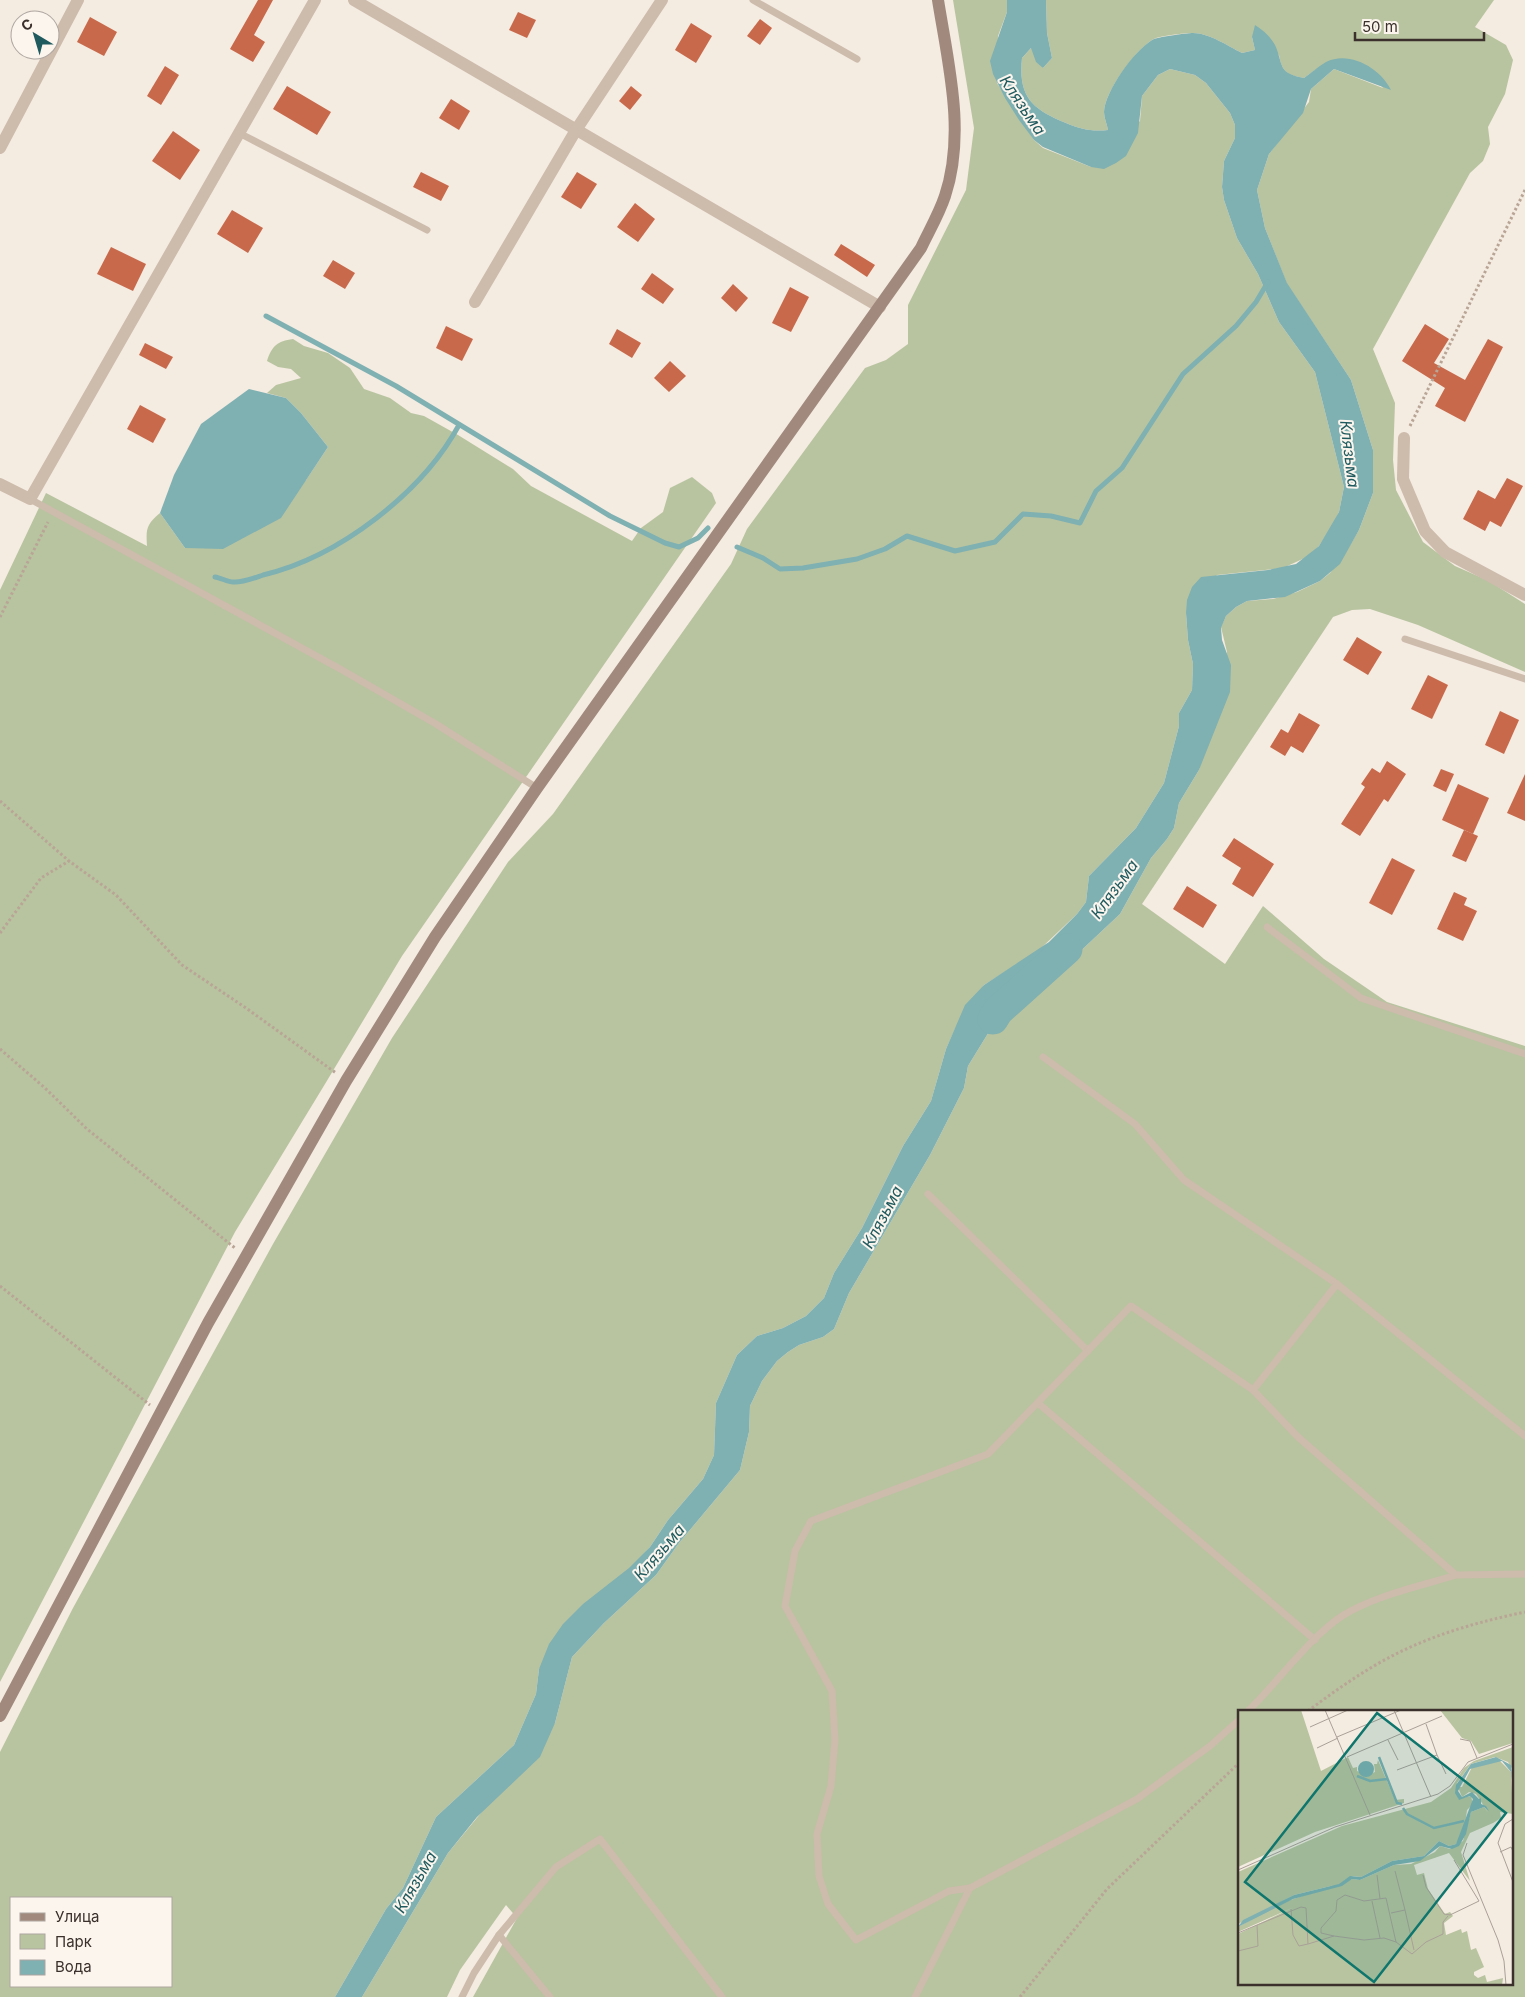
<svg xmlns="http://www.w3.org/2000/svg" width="1525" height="1997" viewBox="0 0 1525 1997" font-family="Inter,sans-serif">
<rect width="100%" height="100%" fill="#f4ebe1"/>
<g fill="#b8c4a0" fill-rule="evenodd">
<path d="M953,0h54v12l-9,24 -1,47 37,57 9,8 48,19 49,-46 2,-25 16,-21 12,-6 25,6 11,8 24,30 5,12v13l-11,23 -2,26 2,13 13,38 21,36 21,48 36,50 29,115 -5,25 -5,11 -15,23 -12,11 -24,11 -66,7 -31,38 2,27 5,24 -1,26 -13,23v13l-15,57 -28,45 -47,48 -3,26 -9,12 -39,37 -54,34 -29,44 -9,20 -15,52 -28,45 -41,82 -28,45 -10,25 -18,18 -23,12 -26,8 -20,19 -21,48 -2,52 -11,24 -35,41 -18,27 -111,122 -3,25 -22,51 -78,72 -33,71 -17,21 -51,88h-335v-245l73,-144 200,-364 119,-206 116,-176 45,-48 178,-250 16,-35 118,-161 21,-8 22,-16v-39l58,-115 8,-62zM11,1898h160v88h-160z"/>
<path d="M1046,0h448l-19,27 31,18 7,15 -8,34 -17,33 2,17 -7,17 -13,12 -97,176 22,54 -2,57 3,30 27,52 32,24 34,15 36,23v68l-107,-47 -48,-16 -18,1 -19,7 -191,287 83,60 38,-58 61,53 63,43 138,44v951h-1052l44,-79 -11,-13 -46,65 -13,27h-85l86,-144 107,-130 17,-66 32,-34 52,-48 23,-32 61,-73 9,-38 1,-26 12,-25 15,-20 11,-9 11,-7 24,-8 11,-8 15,-36 81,-138 34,-67 4,-22 27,-44 32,-38 11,-8 34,-17 48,-45 31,-56 16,-19 7,-11 5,-25 20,-33 28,-118 -6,-25 5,-11 10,-9 11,-6 26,-2 24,-7 23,-11 10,-8 16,-21 13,-22 14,-37v-43l-22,-70 -64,-96 -22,-56 -8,-38 12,-36 40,-52 2,-13 23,-20 49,19 -19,-24 -49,6 -11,8c-17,-3 -22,-6 -25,-23l-27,-18 3,13 -13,3c-14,-7 -33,-20 -49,-20 -8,0 -36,3 -41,7 -18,12 -47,51 -48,72 0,6 3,12 4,18 -16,2 -28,-1 -42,-7 -34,-14 -48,-26 -44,-65l10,-11 11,21 9,-10 -5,-25zM1239,1711h272v272h-272z"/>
<path d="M293,339l11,7 24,7 22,15 14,21 26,9 21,15 13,3 34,19 55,34 18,17 101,55 9,-13 22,-16 7,-24 22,-11 20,16 4,10 -314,453 -77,128 -90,148 -235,450v-1092l46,-97 101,53c-1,-17 -1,-21 13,-33l25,35 121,-68 22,-33 -27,-34 -15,-15 -19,-5 9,-8 25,-7 -10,-9 -13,-2 -11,-6c5,-15 10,-20 26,-22z"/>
</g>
<g fill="#7fb0b2">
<path d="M1007,0h39l1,33 5,25 -9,10 -7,-6 -5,-14 -9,10c-4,39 10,51 44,65 14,6 26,9 42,7 -1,-6 -4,-12 -4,-18 1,-21 30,-61 48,-72 4,-3 35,-7 41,-7 16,0 35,13 49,20l13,-3 -3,-13 3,-12c8,5 15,11 20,20 9,20 2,28 29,33 7,-5 15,-12 22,-16 24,-12 55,7 65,28l-57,-21 -23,20 -8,24 -34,41 -12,36 8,38 22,55 64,97 22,70v43l-14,37 -19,34 -20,17 -35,16 -38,4 -11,6 -10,9 -5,12 1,12 9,25 -1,27 -31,78 -20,33 -5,25 -7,11 -16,19 -31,56 -48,45 -34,17 -11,8 -32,38 -27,44 -4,22 -34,67 -81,138 -15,36 -11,8 -24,8 -11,7 -11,9 -15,20 -12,25 -1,26 -9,38 -61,73 -23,32 -52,48 -32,34 -17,66 -15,34 -63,60 -29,36 -86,144h-27l51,-88 17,-21 33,-71 78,-72 22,-51 3,-25 10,-25 14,-20 20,-20 46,-36 21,-21 18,-27 35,-41 11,-24 2,-52 21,-48 20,-19 26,-8 23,-12 18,-18 10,-25 28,-45 41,-82 28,-45 15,-52 19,-44 19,-20 65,-43 28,-28 9,-12 3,-26 47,-48 28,-45 15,-57v-13l13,-23 1,-26 -5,-24 -2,-27 1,-13 5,-13 9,-10 67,-7 28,-6 23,-18 20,-34 5,-25 -29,-115 -36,-50 -21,-48 -21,-36 -13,-38 -2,-13 2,-26 11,-23v-13l-5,-12 -24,-30 -11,-8 -25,-6 -12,6 -16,21 -4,37 -12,23 -10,7 -12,6 -13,-2 -48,-20 -9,-7 -15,-20 -14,-22 -12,-24 -3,-13 17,-49z"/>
<path d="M249,389l37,9 15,15 27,34 -47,71 -58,31 -38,-1 -25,-35 14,-38 27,-51z"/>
</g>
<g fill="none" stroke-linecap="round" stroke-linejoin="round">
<g stroke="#7fb0b2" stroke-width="5">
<path d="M266,316l130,70 214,130 55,27 14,4 19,-9 10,-10"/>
<path d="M737,547l26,11 17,11 23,-1 54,-9 28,-10 22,-13 48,15 40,-9 28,-28 28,2 29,7 16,-32 26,-23 61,-94 53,-48 20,-24 12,-20"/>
<path d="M215,577c6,1 13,5 18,5 9,1 21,-4 30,-7 76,-18 159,-82 196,-150"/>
</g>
<path stroke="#7fb0b2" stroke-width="31" d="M993,1019l5,-8 69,-62"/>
</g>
<g fill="#c8694b">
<path d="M258,0h15l-19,35 11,7 -12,20 -23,-13z"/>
<path d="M518,12l18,8 -9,18 -18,-8z"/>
<path d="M90,17l27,15 -13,24 -27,-14z"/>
<path d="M760,19l12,9 -12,17 -13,-9z"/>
<path d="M691,23l21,13 -16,27 -21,-13z"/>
<path d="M165,66l14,9 -18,30 -14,-9z"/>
<path d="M287,86l44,26 -14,23 -44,-26z"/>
<path d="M631,86l11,9 -12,15 -11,-9z"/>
<path d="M451,99l19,12 -11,19 -20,-12z"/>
<path d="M173,131l27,19 -20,30 -28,-19z"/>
<path d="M421,172l28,14 -8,15 -28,-14z"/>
<path d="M577,172l20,12 -16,25 -20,-12z"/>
<path d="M635,203l20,16 -17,23 -21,-15z"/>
<path d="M232,210l31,18 -15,25 -31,-19z"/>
<path d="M841,244l34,21 -8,12 -33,-22z"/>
<path d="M111,247l35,17 -13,27 -36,-17z"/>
<path d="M333,260l22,13 -10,16 -22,-13z"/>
<path d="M652,273l22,16 -11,15 -22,-15z"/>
<path d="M733,284l15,14 -12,14 -15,-14z"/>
<path d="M790,287l19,10 -18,35 -19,-9z"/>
<path d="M1425,324l24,15 -15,24 31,17 23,-41 15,8 -38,75 -30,-16 10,-18 -43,-27z"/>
<path d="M446,326l27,13 -11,22 -26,-13z"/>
<path d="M617,329l24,14 -9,15 -23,-14z"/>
<path d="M145,343l28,14 -7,12 -27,-14z"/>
<path d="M670,361l16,15 -17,16 -15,-14z"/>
<path d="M140,405l26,14 -13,24 -26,-14z"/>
<path d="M1507,478l16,8 -22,41 -11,-6 -5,10 -22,-12 15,-29 17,9z"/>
<path d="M1357,637l25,15 -14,23 -25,-15z"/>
<path d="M1428,675l20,10 -16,34 -21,-10z"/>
<path d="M1500,711l19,9 -15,34 -19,-9z"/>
<path d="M1299,713l21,12 -17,28 -12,-7 -6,10 -15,-9 11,-18 7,4z"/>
<path d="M1387,761l19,13 -18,28 -4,-3 -24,37 -19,-12 24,-37 -4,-3 11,-16 8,5z"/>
<path d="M1441,769l13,5 -8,18 -13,-6z"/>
<path d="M1525,774v47l-18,-8z"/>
<path d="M1458,784l31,14 -16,36 -31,-14z"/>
<path d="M1464,830l14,6 -12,26 -14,-6z"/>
<path d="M1234,838l40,26 -21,33 -21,-13 9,-16 -19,-12z"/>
<path d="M1392,858l23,12 -23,45 -23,-12z"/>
<path d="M1187,886l30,19 -14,23 -30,-19z"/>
<path d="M1454,892l13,6 -3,7 13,6 -14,30 -26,-12z"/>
</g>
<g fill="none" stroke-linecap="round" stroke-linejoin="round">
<g stroke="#b9a596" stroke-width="3" stroke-dasharray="2.5 2.5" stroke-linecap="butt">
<path d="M1410,426l115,-236"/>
<path d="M0,617l48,-95"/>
<path d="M0,801l69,60 47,34 66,70 64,43 90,65"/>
<path d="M0,933l41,-55 28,-17"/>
<path d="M0,1049l45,39 42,41 148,119"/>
<path d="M0,1286l150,119"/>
<path d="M1308,1711c28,-21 59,-43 90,-58 40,-20 84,-32 127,-41"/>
<path d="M1020,1997l87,-108 132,-126"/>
</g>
<g stroke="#cdbbac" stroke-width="7">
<path d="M753,0l104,59"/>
<path d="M239,133l188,97"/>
<path d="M30,499l312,171 94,54 101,64"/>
<path d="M1405,639l120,40"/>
<path d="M1267,927l94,71 164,56"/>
<path d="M1043,1057l92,67 49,56 153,104"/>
<path d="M928,1194l160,157"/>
<path d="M1253,1390l84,-106 188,152"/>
<path d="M1038,1403l277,237"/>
<path d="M1248,1711c29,-28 62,-74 94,-95 31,-20 79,-30 114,-41"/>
<path d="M970,1888l-21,3 -93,49 -28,-36 -9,-28 -2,-42 14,-48 4,-46 -3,-49 -47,-85 10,-55 16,-30 177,-67 143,-148 122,84 45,47 158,138 69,-1"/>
<path d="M499,1935l51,62"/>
<path d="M462,1997l12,-24 25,-38 57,-68 44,-28 122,158"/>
<path d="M915,1997l55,-109 167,-89 73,-53 29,-26"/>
</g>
<g stroke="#cdbbac" stroke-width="12">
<path d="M354,0l526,307"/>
<path d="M0,148l78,-148"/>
<path d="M475,302l101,-172 86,-130"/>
<path d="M1404,438l-1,41 22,52 20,21 80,43"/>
<path d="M0,484l30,15 285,-499"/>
</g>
<path stroke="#a18a7d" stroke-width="12" d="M0,1716l208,-393 138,-242 89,-144 102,-149 384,-540c8,-17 18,-34 24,-52 21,-63 3,-133 -7,-196"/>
</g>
<g text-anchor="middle" stroke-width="4" stroke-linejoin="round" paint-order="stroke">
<g font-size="16" font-style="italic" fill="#1f5a5e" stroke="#fbf5ee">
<text transform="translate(1023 105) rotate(56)" y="6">Клязьма</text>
<text transform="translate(1350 454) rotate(83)" y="6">Клязьма</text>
<text transform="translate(1114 889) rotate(-54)" y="6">Клязьма</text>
<text transform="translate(882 1217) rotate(-62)" y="6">Клязьма</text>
<text transform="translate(659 1552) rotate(-49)" y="6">Клязьма</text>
<text transform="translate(415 1882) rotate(-60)" y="6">Клязьма</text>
</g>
</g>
<g transform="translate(1238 1710)">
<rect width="275" height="275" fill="#f4ebe1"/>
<path d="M0,0h63l20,61 27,-14 5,11 4,-1v4l10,4 8,-3 -1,-8h3l1,-4 17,40 9,-1v4l-89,29 -77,35zM202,0h73v33l-34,11 -8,-13 -9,-3zM275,37v23l-5,-8 -13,-5 -24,7 -14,19 1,16 13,-3 2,8 -6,6 -3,21 -8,13 -7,2 -10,-5 -15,15 -32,5 -31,16 -8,-1 -14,8 -45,11 -56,29v-52l104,-46 89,-24 20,-14 13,-20 10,-7zM261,50l12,12 2,42 -13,-2 1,6 -8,5 -23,10 -9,19 9,29 -21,-28 -35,12 3,10 7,-2 4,16 17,25 5,-2 3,4 -9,7 2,12 15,-6 1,4 5,-2 4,19 5,-2 8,19 -10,5v3l4,3 7,-3 2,7 16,-4 -1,7h-264v-51l56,-27 -56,25v-5l41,-23 73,-25 8,1 34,-15 17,-1 24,-12 5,-6 10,3 13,-8 8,-29 13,-5 4,5 -12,-18 -7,-2 -7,5 -4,-10h4l10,-20z" fill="#b8c4a0"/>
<path d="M258,47l15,8 2,23 -2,-16 -9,-11 -32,8 -12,22 4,6 10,-5 7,7 2,-1v6l5,2 3,5 -5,-4 -13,5 -5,22 -7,12 -7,3 -12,-3 -20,15 -26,4 -34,15 -8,-1 -10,7 -49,13 -55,28 5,-7 51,-25 45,-11 11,-8 11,1 31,-16 32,-5 15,-15 10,5 7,-2 17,-45 -3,-3 -11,4 -4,-7 1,-8 15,-21zM120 59a8 8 0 1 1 16 0a8 8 0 1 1-16 0Z" fill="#7fb0b2"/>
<path fill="none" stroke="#7fb0b2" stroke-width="2.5" d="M141,47l18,46 5,1M119,66l13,5 17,-2M165,98l4,6 27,14 30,-7"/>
<path fill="none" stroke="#aaa098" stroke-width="1" d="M87,0l45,105M156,0l37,87M72,17l38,-17M99,27l64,-27M222,29l10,2 7,17M150,30l10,20M79,38l21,-10M199,45l9,19M109,47l95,-41M159,60l40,-15 -11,-31M275,109l-8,5 -7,19 15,39M229,133l-4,12 35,85 6,21 2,24M262,142l11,-5 2,4M0,160l97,-43 103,-33 12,-8 18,-24 45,-18M157,161l10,39M139,165l3,24M185,165l3,12 18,27 6,1 29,-14 -25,-41M134,191l8,37M53,199l2,26 6,11 9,-2M153,203l14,-3 9,40M0,223l19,-8M96,226l-13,-3v-5l15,-17 1,-11 8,-5 19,6 22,-3 10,44 16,12 14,-12 17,-8v-12l5,-6M0,241l20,-5 -1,-21 44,-18 5,1 2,36 26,-8 30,4 20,-2 12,4"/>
<path fill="#0f766e" fill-opacity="0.15" stroke="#0f766e" stroke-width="2.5" d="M139,3l129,100 -132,169 -129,-100z"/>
<rect width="275" height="275" fill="none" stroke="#3b302b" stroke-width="2.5"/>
</g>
<rect x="10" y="1897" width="162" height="90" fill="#fbf5ee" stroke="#aea6a0"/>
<rect x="20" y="1913" width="25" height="8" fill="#a18a7d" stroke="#aea6a0"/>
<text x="55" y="1922" font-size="15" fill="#3b302b">Улица</text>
<rect x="20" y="1934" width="25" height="15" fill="#b8c4a0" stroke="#aea6a0"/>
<text x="55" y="1947" font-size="15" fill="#3b302b">Парк</text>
<rect x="20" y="1960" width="25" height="15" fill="#7fb0b2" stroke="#aea6a0"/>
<text x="55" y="1972" font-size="15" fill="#3b302b">Вода</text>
<g transform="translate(35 35) rotate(322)"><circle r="24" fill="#fbf5ee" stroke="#aea6a0"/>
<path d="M0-4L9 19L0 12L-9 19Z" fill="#1f5a5e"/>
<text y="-8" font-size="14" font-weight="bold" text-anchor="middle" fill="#3b302b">С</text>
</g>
<path d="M1355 32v8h129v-8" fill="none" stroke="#3b302b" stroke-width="2.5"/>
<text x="1362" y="32" font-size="15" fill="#3b302b" stroke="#fbf5ee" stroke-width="4" paint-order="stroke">50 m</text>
</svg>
